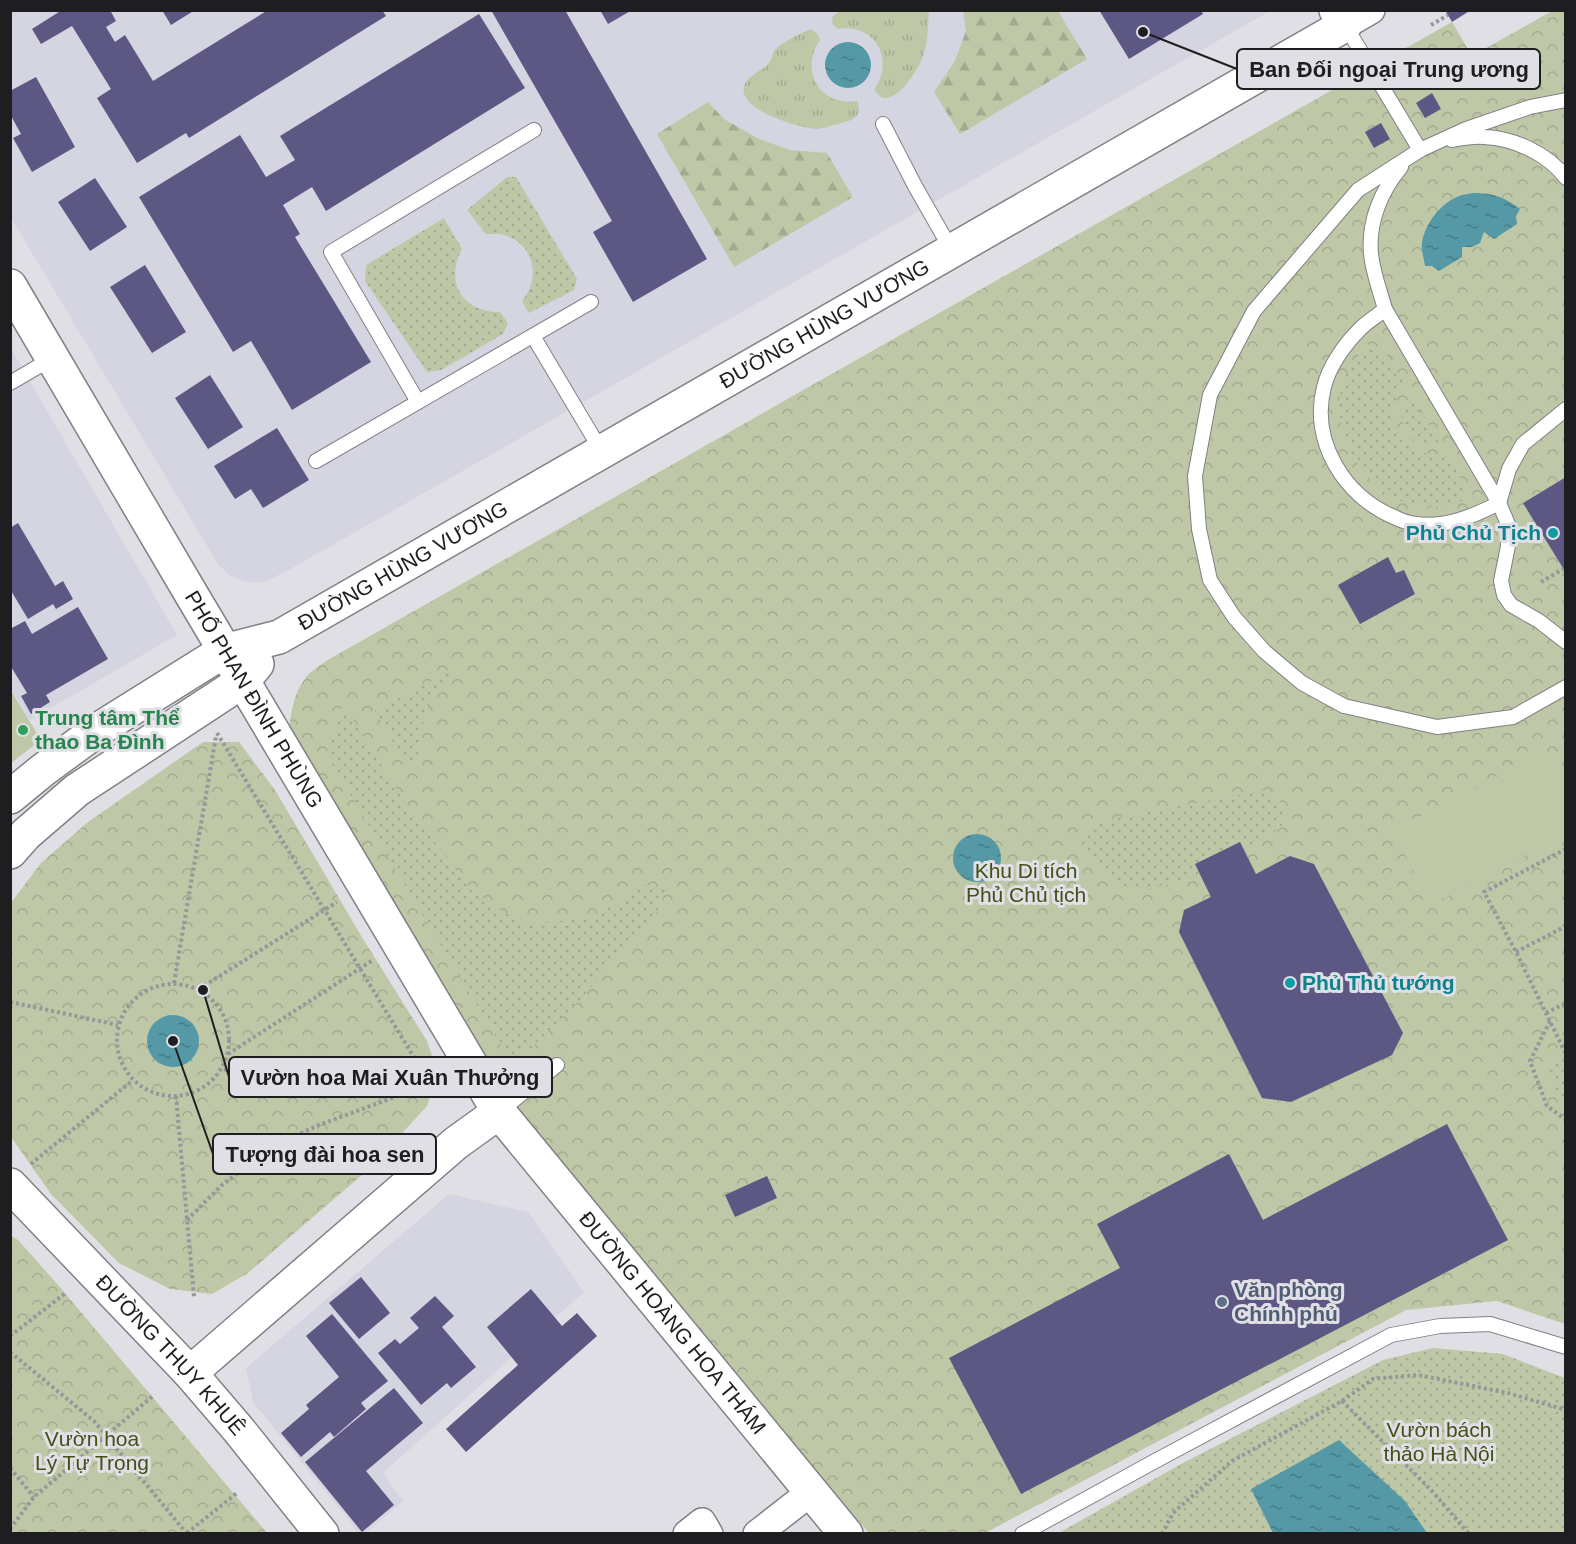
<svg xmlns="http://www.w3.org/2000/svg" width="1576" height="1544" viewBox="0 0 1576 1544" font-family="Helvetica,sans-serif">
<defs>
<pattern id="grass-tufts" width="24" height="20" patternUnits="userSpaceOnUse" patternTransform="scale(1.5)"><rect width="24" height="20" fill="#bec7a6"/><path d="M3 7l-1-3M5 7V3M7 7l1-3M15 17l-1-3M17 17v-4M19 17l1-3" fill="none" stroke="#a3aa8f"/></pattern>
<pattern id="forest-firs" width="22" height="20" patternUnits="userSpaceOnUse" patternTransform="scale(1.5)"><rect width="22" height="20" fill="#bec7a6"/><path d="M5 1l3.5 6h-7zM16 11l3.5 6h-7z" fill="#a3aa8f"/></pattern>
<pattern id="park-crowns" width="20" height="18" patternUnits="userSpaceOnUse" patternTransform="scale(1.5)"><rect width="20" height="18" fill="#bec7a6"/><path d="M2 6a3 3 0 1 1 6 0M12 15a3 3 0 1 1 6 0" fill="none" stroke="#a3aa8f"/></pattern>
<pattern id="garden-dots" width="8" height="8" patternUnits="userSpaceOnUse" patternTransform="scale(1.5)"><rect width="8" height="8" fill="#bec7a6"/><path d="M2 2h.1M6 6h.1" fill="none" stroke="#a3aa8f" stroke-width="1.8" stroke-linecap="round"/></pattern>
<pattern id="water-ripples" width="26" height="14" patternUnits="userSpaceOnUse" patternTransform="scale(1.5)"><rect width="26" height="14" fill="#5499a5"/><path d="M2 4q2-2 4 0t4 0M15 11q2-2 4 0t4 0" fill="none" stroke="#457c86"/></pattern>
</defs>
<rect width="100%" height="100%" fill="#e0dfe5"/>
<g fill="#d5d5e2">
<path d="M10,11h1260l-983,560 -23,11h-19l-16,-7 -11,-11 -207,-346z"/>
<path d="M10,347l167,288 -147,85 -19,-31z"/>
<path d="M449,1194l79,18 56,80 -201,181 20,28 -37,32h-7l-106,-131 -7,-34z"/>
</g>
<g fill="url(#grass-tufts)">
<path d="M841,10l88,1c-1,14 -1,29 -5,42 -3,13 -24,46 -39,45 -5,0 -7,-4 -11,-8 22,-30 1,-67 -36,-61l-5,-4 -1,-8z"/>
<path d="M811,29l6,5 3,6c-21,31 0,67 37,61 6,17 -4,19 -19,23 -7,1 -15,5 -22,5 -17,-1 -83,-20 -71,-45 4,-8 15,-13 21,-18 7,-6 5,-10 9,-16 6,-8 27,-17 36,-21z"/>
</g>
<g fill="url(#forest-firs)">
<path d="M963,11h95l29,48 -127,75 -26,-42 21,-31 11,-30z"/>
<path d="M708,102l16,17 35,20 31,11 37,3 26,44 -119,70 -77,-133z"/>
</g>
<g fill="url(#park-crowns)">
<path d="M1552,11h13v1313l-68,-23 -91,9 -421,223h-116l-352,-417 -228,-385c2,-20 5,-39 18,-55 5,-6 13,-10 19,-15l1126,-639 20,34z"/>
<path d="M203,742h36l36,48 88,149 64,102 11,33 -11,32 -58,63 -121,104 -36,21 -42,-5 -51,-26 -68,-69 -40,-57 -1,-233 31,-41 47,-41z"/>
<path d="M10,1235l8,5 41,46 208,247h-256z"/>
</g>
<g fill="url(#garden-dots)">
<path d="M507,177h9l61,102 -3,11 -45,23 -7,-12c20,-24 12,-60 -22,-67 -4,0 -9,0 -14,0l-19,-24z"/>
<path d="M444,218l18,31c-18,34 1,63 38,63l8,11 -5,11 -62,36 -14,2 -62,-91 1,-16z"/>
<path d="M1368,344l4,6 13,3 21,31c-18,19 -19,53 7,65 11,6 21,5 33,5l18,29 -2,10 2,7c-6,2 -12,5 -18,6 -51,7 -89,-27 -102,-73 -5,-17 -7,-34 -1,-50 5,-15 14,-27 25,-39z"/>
<path d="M1411,396l3,4 24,40 -1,3c-22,13 -50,-29 -26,-47z"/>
<path d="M452,670l-1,7 -12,12 -14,23 -9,53 -8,3 -33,-57z"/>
<path d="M343,704l61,97 68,90 53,34 69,-8 52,-32 20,4 -9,23 -81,92 -46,45 -20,11 -184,-306z"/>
<path d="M1265,790l13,9 8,11 -1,10 -6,9 -35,20 -4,-7 -45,22 4,10 -19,9 -35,4 -22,-1 -29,-24 -12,-17 -2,-8 7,-8 25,-10z"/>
<path d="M1554,1058c15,12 12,31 11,49l-19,-36 3,-9z"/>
<path d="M1433,1348l70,6 62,24v155l-508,1 126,-71 200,-103z"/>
</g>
<g fill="#bec7a6">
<path d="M10,689l31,51 -30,23h-1z"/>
<path d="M1546,751l19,38v45l-134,71 -38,-74z"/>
</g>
<g fill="url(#water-ripples)">
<circle cx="848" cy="65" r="23"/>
<path d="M1473,193c21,0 31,4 47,16l-4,7 1,8 -23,15 -10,-7 -4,11 -8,4h-10v10l-23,14 -7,-5h-7c-1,-7 -4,-16 -3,-23 3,-20 19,-40 37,-47 5,-2 10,-2 14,-3z"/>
<circle cx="977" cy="858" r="24"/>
<circle cx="173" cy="1041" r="26"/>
<path d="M1339,1440l66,61 22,32h-154l-22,-44z"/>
</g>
<g fill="#5d5784">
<path d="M62,10h48l6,11 -10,6 9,15 10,-7 28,46 115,-71h114l4,6 -197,122 -3,-5 -49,30 -40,-65 14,-9 -39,-63 -31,18 -9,-15z"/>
<path d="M162,10h33l-24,15z"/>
<path d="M491,10h74l142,249 -74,43 -40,-70 19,-11z"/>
<path d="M600,10h32l-24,14z"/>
<path d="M1099,10h102l2,4 -74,45z"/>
<path d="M1445,10h26l-19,12z"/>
<path d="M479,14l46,74 -199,123 -14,-24 -29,18 17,29 -5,3 76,125 -79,48 -41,-69 -18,11 -94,-155 101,-62 26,42 29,-17 -15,-24z"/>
<path d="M36,77l39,70 -43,25 -19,-34 8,-4 -11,-20v-23z"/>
<path d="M1432,93l9,16 -16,9 -9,-15z"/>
<path d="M1381,123l9,16 -16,9 -9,-16z"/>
<path d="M95,178l32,49 -37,24 -32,-49z"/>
<path d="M145,265l41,67 -34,21 -42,-66z"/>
<path d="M210,375l33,52 -35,22 -33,-51z"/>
<path d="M277,428l32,52 -46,28 -12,-19 -16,10 -21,-33z"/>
<path d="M1566,477v96l-43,-70z"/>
<path d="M18,523l37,63 8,-5 10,18 -17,10 -3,-5 -25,15 -18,-30v-61z"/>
<path d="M1388,557l8,16 8,-3 11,24 -55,30 -22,-39z"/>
<path d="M78,607l30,52 -62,36 4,7 -19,12 -10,-18 6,-3 -17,-28v-36l15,-8 7,13z"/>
<path d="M1240,842l16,32 34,-18 24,8 89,169 -11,22 -101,47 -29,-4 -83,-166 5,-22 27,-13 -16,-33z"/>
<path d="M1447,1124l61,116 -487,254 -72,-136 171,-90 -23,-44 132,-70 34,66z"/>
<path d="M767,1176l10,22 -42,19 -10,-22z"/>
<path d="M361,1277l29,36 -31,26 -30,-36z"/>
<path d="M531,1289l31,37 15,-13 20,23 -131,116 -20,-23 72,-64 -31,-38z"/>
<path d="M435,1296l19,20 -12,11 34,40 -25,21 -4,-5 -26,22 -43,-52 17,-14 5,5 19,-16 -9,-10z"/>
<path d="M332,1314l56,67 -27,22 5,6 -32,28 -4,-5 -29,25 -20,-24 28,-24 -3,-4 33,-28 -33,-41z"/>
<path d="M394,1388l29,35 -57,48 28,34 -32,27 -57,-70z"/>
</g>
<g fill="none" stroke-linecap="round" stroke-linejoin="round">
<g stroke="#808085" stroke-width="16">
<g id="lane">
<path d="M1345,25l75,125"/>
<path d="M1566,100l-36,7 -64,22 -46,21 -62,40 -104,121 -44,84 -15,81 4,53 11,51 24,37 30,34 38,32 42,23 93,21 76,-10 53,-30"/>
<path d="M883,124l32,62 37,65"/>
<path d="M1452,140c11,-2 21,-4 32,-3 30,1 64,17 82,41"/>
<path d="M1401,167c-20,24 -33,55 -30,87 2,19 9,37 14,55l114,194 9,21v22l-7,35 3,14 7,10 28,16 27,21"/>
<path d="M1385,309c-8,7 -18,13 -25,20 -15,15 -31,37 -36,58 -14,54 20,109 70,130 6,3 14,6 22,7 29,4 58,-8 83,-21l10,-34 14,-25 43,-35"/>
<path d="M533,336l69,116"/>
<path d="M10,383l43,-25"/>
<path d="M418,402l-87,-150 203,-122"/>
<path d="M316,461l275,-159"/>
<path d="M499,1112l58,-47"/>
<path d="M1022,1534l135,-74 234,-125 49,-9 50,-2 76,23"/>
</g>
</g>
<g stroke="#808085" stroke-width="30">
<g id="street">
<path d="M1345,25l26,-15"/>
<path d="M687,1534l15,-12 7,12"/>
<path d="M757,1534l54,-42"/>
</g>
</g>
<g stroke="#808085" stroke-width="36">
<g id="secondary">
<path id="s1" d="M10,286l180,306 309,520 347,422"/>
<path id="s2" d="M10,797l33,-27 53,-39 128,-80 55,-14 1066,-612 -9,-15"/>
<path d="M10,852l16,-18 51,-44 166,-109 14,-17"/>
<path id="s3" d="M10,1185l180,188 48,56 84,105"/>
<path d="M190,1373l266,-230 43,-31"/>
</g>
</g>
<g stroke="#97969b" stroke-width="4" stroke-dasharray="3 3" stroke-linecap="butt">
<path d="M1431,25l17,-10"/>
<path d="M1541,582l22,-13"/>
<path d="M217,733l218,359 -34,3 -179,-26"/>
<path d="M1566,849l-82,43 32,60 50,102"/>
<path d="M1516,952l50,-26"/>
<path d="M174,983l42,-247"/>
<circle cx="173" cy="1040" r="56"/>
<path d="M199,989l138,-87"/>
<path d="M10,1002l108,23"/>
<path d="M1546,1013l20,-10"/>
<path d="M1550,1021l-20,40 17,45 19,14"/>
<path d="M228,1054l145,-94"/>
<path d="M176,1096l18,201"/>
<path d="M31,1164l102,-84"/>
<path d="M187,1220l36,-36 54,-40 42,-19 81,-30"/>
<path d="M10,1336l57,-44"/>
<path d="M10,1352l84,69 93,113"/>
<path d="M1342,1401l90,90 37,43"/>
<path d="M10,1468l24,29"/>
<path d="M10,1529l24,-32 120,-102"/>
<path d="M187,1533l50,-40"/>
<path d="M1162,1534l11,-21 59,-52 110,-60 31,-22 45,-4 90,18 58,17"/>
</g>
<use href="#lane" stroke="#fff" stroke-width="14"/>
<use href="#street" stroke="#fff" stroke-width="27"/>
<use href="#secondary" stroke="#fff" stroke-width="33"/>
</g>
<g fill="#0f9aa8" stroke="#e0dfe5" stroke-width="2">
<circle cx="1553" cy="533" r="6"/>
<circle cx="1290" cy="983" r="6"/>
</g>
<circle fill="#2e9e5b" stroke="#e0dfe5" stroke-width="2" cx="23" cy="730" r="6"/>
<circle fill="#5c6f8a" stroke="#e0dfe5" stroke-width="2" cx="1222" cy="1302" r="6"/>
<g text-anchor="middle" stroke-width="6" stroke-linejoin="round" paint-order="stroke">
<g font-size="21" fill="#1e1e20" stroke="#e0dfe5">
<text dy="7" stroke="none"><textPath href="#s2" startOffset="945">ĐƯỜNG HÙNG VƯƠNG</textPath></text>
<text dy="7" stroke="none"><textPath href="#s2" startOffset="459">ĐƯỜNG HÙNG VƯƠNG</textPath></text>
<text dy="7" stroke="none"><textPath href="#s1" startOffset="480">PHỐ PHAN ĐÌNH PHÙNG</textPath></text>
<text dy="7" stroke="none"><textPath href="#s1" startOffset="1233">ĐƯỜNG HOÀNG HOA THÁM</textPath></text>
<text dy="7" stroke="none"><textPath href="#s3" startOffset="234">ĐƯỜNG THỤY KHUÊ</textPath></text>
</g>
<g font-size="21" font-weight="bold" fill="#0d838f" stroke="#e0dfe5" text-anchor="end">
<text x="1541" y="540">Phủ Chủ Tịch</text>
<text x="1302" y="990" text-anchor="start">Phủ Thủ tướng</text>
</g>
<g font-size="21" font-weight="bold" fill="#27864d" stroke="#e0dfe5" text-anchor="start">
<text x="35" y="725">Trung tâm Thể<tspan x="35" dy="24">thao Ba Đình</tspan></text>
</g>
<g font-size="21" fill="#455017" stroke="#e0dfe5">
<text x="1026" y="878">Khu Di tích<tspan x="1026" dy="24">Phủ Chủ tịch</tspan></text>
<text x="1439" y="1437">Vườn bách<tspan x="1439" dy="24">thảo Hà Nội</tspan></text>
<text x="92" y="1446">Vườn hoa<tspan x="92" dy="24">Lý Tự Trọng</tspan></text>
</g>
<g font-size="21" font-weight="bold" fill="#4e5e75" stroke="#e0dfe5" text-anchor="start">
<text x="1234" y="1297">Văn phòng<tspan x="1234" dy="24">Chính phủ</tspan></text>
</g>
</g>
<path fill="none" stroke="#1e1e20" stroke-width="2" d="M1143 32L1237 69M203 990L229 1077M173 1041L213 1154"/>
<g fill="#1e1e20" stroke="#e0dfe5" stroke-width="2">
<circle cx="1143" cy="32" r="6"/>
<circle cx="203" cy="990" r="6"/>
<circle cx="173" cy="1041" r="6"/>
</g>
<g fill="#e0dfe5" stroke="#1e1e20" stroke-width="2">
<rect x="1237" y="49" width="303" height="40" rx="6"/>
<rect x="229" y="1057" width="323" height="40" rx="6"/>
<rect x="213" y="1134" width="223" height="40" rx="6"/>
</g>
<g font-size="22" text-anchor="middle" font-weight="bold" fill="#1e1e20">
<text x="1389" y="77">Ban Đối ngoại Trung ương</text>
<text x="390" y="1085">Vườn hoa Mai Xuân Thưởng</text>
<text x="325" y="1162">Tượng đài hoa sen</text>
</g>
<rect width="1576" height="1544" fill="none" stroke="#1e1e20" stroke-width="24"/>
</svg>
